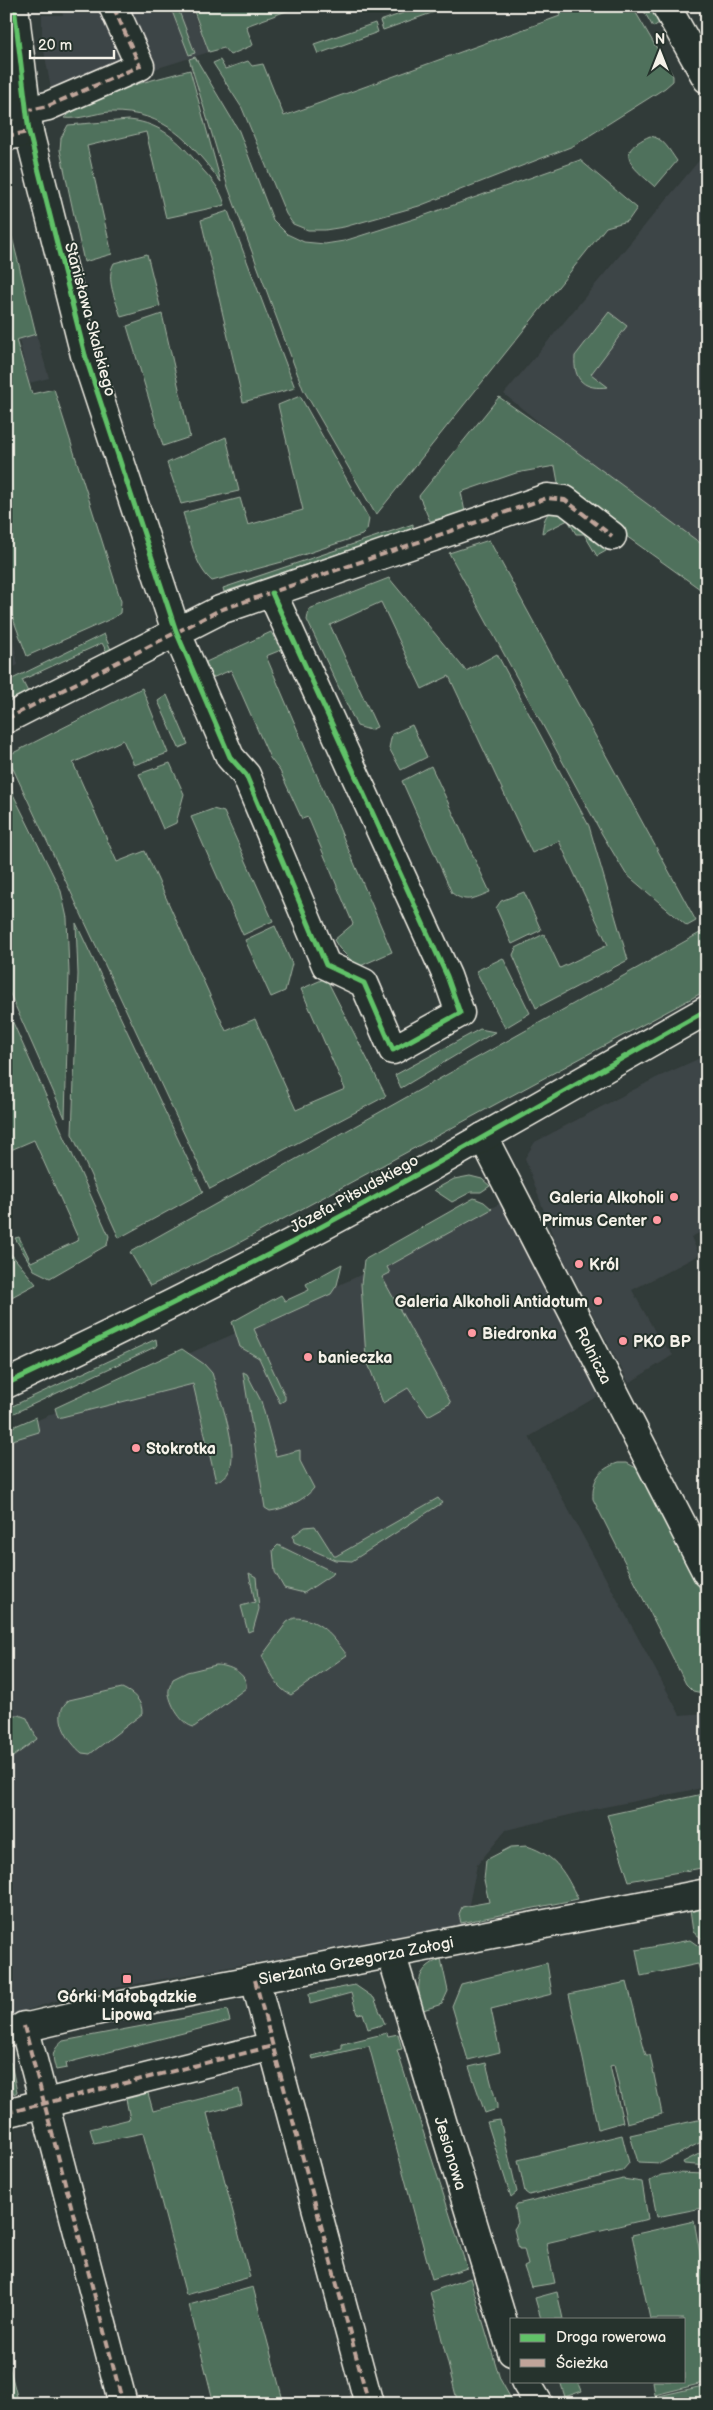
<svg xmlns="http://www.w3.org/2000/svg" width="713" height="2410" viewBox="0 0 713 2410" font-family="'Balsamiq Sans',sans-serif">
<rect width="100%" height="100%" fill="#313b39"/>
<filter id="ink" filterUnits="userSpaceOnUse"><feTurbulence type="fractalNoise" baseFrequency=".02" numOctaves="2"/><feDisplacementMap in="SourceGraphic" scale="10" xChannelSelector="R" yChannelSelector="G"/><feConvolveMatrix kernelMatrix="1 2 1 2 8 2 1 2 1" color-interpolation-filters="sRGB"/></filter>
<g filter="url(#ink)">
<g fill="#3e4547">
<path d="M60,6h130l19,46 -118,37 -3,-9 -37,9 -9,-49v-25h21z"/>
<path d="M707,151v407l-203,-164z"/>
<path d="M6,297l21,80 -8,-38 17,-5 13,44 -20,5 3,12 -26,9z"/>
<path d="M6,604l12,61 -12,6z"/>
<path d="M707,1055v174l-16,8 8,18 -67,35 26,47 15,18 -44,28 -73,-138 -31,-87 10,-16 121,-64z"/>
<path d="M501,1203l100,191 -72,43 151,278 27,-2v74l-108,21 -93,22 -29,35 -12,59 -394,72 -65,21v-583l264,-116 107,-51z"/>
</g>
<g fill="#50715b" stroke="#a2b1a2">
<path d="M170,6h7l18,47 -6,2z"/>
<path d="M192,6h108l-54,20 7,19 -23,10 -6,-7 -15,4z"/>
<path d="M423,6h19l1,3 -60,21 -3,-9z"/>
<path d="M557,6h75l41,70v5l-8,7 -92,58 -154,60 -75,21 -19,3h-17l-15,-6 -7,-10 -44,-106 -29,-45 7,-3 5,9 23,-8 4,5 11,-2 21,52 276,-100z"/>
<path d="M641,6h9l9,17 -6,4z"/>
<path d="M375,23l3,9 -60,22 -4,-10z"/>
<path d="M195,57l44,74 34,89 14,14 17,8 21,2 19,-3 76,-24 160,-57 57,48 -9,13 -22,6 -230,288 -73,-126 -75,-202 -39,-128z"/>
<path d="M190,70l31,112c-32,-41 -55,-71 -111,-70 -16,1 -30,8 -46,6 36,-28 83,-36 126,-48z"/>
<path d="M129,120c34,3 53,24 74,50 10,11 18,20 22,35l-59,13 -20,-86 -59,14 25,108 -28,8 -24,-112 1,-12 7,-13z"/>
<path d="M650,136c14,2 19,14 27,25l-22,26c-21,-19 -44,-34 -5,-51z"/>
<path d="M228,211l67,177 -52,14 -42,-182z"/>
<path d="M12,237l24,97 -20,6 16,54 22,-5 67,212 -1,12 -7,5 -86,38 -21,-56v-362z"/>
<path d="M147,254l13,52 -39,11c-5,-17 -16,-38 -7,-54z"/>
<path d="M609,312l18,14 -36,48 17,13c-23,3 -35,-6 -33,-31z"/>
<path d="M162,314l28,123 -27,9 -36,-120z"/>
<path d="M300,396l69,123 -2,11 -5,5 -80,27 -70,19c-18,-15 -22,-46 -29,-68l57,-15 8,27 55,-15 -25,-105z"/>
<path d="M499,397l59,41 149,110v46l-148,-106 -4,-22 -39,7 -55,19 4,20 -35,9 -11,-25z"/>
<path d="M226,437l13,54 -58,13 -14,-41z"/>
<path d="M556,509l48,37 2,5 -9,5 -13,-22h-8l-8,-14 -26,13c2,-12 2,-19 14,-24z"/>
<path d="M413,524v5l-189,63 -1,-4z"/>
<path d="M489,540l207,381 -9,5 -61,-52 -24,-40 -153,-281z"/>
<path d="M389,578l77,93 31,-17 92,172 39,134 -92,48 -23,-53 3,-7 28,-14 16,34 48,-23 -49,-104 -27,12 -83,-177 -27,13 -41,-87 -51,23 47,102 -7,3 -13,-4 -50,-106 2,-11z"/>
<path d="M271,632l10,18 -15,6 126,296 -34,15 -19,-19 -5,-8 19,-16 -45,-107 -6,2 -22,-48 -10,-13 -39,-88 -19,8 -6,-16z"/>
<path d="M104,634l8,18 -4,2 -6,-11 -80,37 7,14 -23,12v-24z"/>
<path d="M142,688l26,65 -34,12 -11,-25 -50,23 44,99 28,-11 81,180 29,-12 41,91 49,-21 -44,-100 25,-11 60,118 -176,93 -202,-431 1,-3z"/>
<path d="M167,695l21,49 -9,4 -21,-47z"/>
<path d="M412,725l15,32 -26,13 -12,-22 3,-14z"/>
<path d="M170,763l14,31 -8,29 -13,6 -24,-55z"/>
<path d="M431,766l59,126c-15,6 -24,12 -38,1l-50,-112z"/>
<path d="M6,780l55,111 6,27 2,55 -4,145 -59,-133z"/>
<path d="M213,809l11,3 49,109 -30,14 -52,-118z"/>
<path d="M524,892l17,38 -29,14 -16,-36 5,-7z"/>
<path d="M76,923l127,269 -84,46 -47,-104 6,-160z"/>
<path d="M275,926l17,38 -7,27 -14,6 -26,-57z"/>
<path d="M707,929v61l-472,255 -85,41 -20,-34z"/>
<path d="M503,958l27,55 -25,15 -29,-57z"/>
<path d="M6,1007l103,229 -2,9 -57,33 -16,-8 -19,-32 4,-1 12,25 48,-22 -45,-100 -28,12z"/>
<path d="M480,1029l15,3 -94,56 -6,-13z"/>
<path d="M470,1176l12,3 8,7 -9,6h-10l-19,10 -18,-12 20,-11z"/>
<path d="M474,1198l10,4 8,7 -105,58 3,6 -8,4 69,126 -23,13 -20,-28 -25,15 -17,-45 -5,-74 3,-24z"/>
<path d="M6,1248l30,36 -30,16z"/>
<path d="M342,1264l-5,21 -6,9 -77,35 31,67v4l-5,3 -21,-45 -19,-11 -8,-25 49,-27 4,6 24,-11 -3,-6z"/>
<path d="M156,1339l1,7 -151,71v-8z"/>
<path d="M182,1349l22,15 8,9c7,23 29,79 16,100 -2,4 -8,6 -12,9l-23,-98 -135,34 -3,-10z"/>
<path d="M243,1372l4,2 14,27 15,55 24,-6v11l14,27c-9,12 -29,21 -44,23l-5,-3z"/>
<path d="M36,1417l3,15 -33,10v-12z"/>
<path d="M618,1463h9l13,7 67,133v91l-14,-3 -7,-7 -93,-185c-1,-19 6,-30 25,-36z"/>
<path d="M438,1498l4,5 -90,58 -17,-1 -41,-18 -1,-6 12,-9 10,-1 19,30h2z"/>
<path d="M278,1545l55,27 1,1 -30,20 -20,-5 -9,-16 -2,-22z"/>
<path d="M249,1573l7,4 3,32 -6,21 -5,2 -7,-26 14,-4z"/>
<path d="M294,1618c26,0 38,18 53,37l-56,40c-16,-7 -21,-24 -29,-39l25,-34z"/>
<path d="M216,1665c12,0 32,8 30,23l-52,39c-12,-2 -23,-21 -25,-33 -1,-5 2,-10 4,-15l14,-7z"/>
<path d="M122,1688c11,5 21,13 20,26l-52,40 -8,-1c-14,-11 -32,-39 -13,-53z"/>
<path d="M6,1715h13l8,3 10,21 -31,23z"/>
<path d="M707,1793v74l-78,14 -22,-66z"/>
<path d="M527,1846c30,10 38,27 51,53l-117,24 -2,-9 3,-7 27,-5 -5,-22 2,-20 25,-13z"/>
<path d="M705,1907l2,1v34l-14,-10 -3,-22z"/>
<path d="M690,1940l17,12v47l-9,-35 -57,12 -5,-26z"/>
<path d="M441,1959l7,32 -6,13 -19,6c-7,-22 -8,-42 18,-51z"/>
<path d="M547,1963l5,31 -61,15 9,43 -32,8 -16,-54 9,-22z"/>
<path d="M627,1982l19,73h4l12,59 -35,9 -13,-58 -4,1 13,56 -25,7 -29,-135z"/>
<path d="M355,1985l19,13 11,26 -17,5 -5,-16 -6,1 -6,-21 -41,11 -1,-10z"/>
<path d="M227,2010l3,11 -164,42 1,5 -11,2c-4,-14 -5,-19 7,-29z"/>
<path d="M387,2033l1,3 10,-2 4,15 -5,1 70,218 -35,11 -63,-233 -56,13 -1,-3 30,-8v-4z"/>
<path d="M6,2060l5,3 6,29 -3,2 -5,-15 -3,1z"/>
<path d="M486,2063l11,42v4l-12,4 -16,-46z"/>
<path d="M239,2089l3,15 -35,9 43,164 -64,18 -43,-162 -49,10 -4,-14 40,-10 -4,-20 22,-6 5,18z"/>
<path d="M707,2118v21l-46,24 -23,-1 -8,-27z"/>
<path d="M500,2120l17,72 -6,5 -24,-75z"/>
<path d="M622,2135l7,28 -7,8 -93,24 -4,-3 -7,-32z"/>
<path d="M707,2150v16l-23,-2 -1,-2z"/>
<path d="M676,2173l31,1v33l-50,10 -7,-36 11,-6z"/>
<path d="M623,2179l19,3 6,37 -102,24 9,40 -24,4 -7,-20 4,-2 -4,-16h-5l-5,-20 4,-6 -3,-16 2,-3z"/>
<path d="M694,2221l13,69v92l-52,13 -2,-14h31v-62h-34l-18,-84z"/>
<path d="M470,2278l30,101 14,25h-56l-28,-112z"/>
<path d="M253,2287l31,117h-70l-25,-99z"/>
<path d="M557,2292l6,27h-22l-6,-21z"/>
<path d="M6,2354l13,50h-13z"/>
<path d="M560,2381h18l4,10 -17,6z"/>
<path d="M707,2385v19h-83z"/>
</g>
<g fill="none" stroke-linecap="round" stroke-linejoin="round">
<g stroke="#f4f1e8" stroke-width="31">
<g id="minor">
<path d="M14,6l15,126 56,223 91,276 54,126 16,18 80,190 38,18 29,67 67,-37 -13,-37 -175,-383"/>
<path d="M666,6l41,73"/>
<path d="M25,111l23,-5 92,-40 -27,-60"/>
<path d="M6,136l23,-4"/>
<path d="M6,719l214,-109 327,-112 18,2 47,36"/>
<path d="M483,1137l224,436"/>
<path d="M6,1384c87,-41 173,-83 258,-127 150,-78 296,-164 443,-247"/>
<path d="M391,1953l121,399"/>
<path d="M255,1980l114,424"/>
<path d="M24,2026l99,378"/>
<path d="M6,2032l116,-27 585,-112"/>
<path d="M6,2113l267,-67"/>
<path d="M525,2381l14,23"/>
</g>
</g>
<use href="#minor" stroke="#26332d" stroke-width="28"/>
<g stroke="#c0a59a" stroke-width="4" stroke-dasharray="8 4" stroke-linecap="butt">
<path d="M25,111l23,-5 92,-40 -27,-60"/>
<path d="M6,136l23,-4"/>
<path d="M6,719l214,-109 327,-112 18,2 47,36"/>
<path d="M255,1980l114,424"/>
<path d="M24,2026l99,378"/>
<path d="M6,2113l267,-67"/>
</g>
<g stroke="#26332d" stroke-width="8">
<g id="cycleway">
<path d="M14,6l15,126 56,223 91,276 54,126 16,18 80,190 38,18 29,67 67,-37 -13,-37 -175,-383"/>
<path d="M6,1384c87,-41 173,-83 258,-127 150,-78 296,-164 443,-247"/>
</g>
</g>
<use href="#cycleway" stroke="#61c268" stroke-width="5"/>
</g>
</g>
<g fill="#ff9aa2" stroke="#26332d" stroke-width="2">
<circle cx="674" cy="1197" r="5"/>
<circle cx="657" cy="1220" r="5"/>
<circle cx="579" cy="1264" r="5"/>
<circle cx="598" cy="1301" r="5"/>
<circle cx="472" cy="1333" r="5"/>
<circle cx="623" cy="1341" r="5"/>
<circle cx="308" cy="1357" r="5"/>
<circle cx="136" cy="1448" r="5"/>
<rect x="122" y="1974" width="10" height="10" rx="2.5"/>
</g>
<g text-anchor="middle" stroke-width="4" stroke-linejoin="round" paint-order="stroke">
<g font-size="16" fill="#f4f1e8" stroke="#26332d">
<text transform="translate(91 319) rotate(75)" y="6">Stanisława Skalskiego</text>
<text transform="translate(354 1193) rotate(-29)" y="6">Józefa Piłsudskiego</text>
<text transform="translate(594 1355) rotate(63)" y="6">Rolnicza</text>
<text transform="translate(356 1960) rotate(-11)" y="6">Sierżanta Grzegorza Załogi</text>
<text transform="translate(451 2153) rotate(73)" y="6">Jesionowa</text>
</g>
<g font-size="16" font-weight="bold" fill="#f4f1e8" stroke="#26332d" text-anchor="start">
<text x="664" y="1203" text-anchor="end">Galeria Alkoholi</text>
<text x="647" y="1226" text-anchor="end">Primus Center</text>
<text x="589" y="1270">Król</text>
<text x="588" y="1307" text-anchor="end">Galeria Alkoholi Antidotum</text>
<text x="482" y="1339">Biedronka</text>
<text x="633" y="1347">PKO BP</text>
<text x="318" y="1363">banieczka</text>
<text x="146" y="1454">Stokrotka</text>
<text x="127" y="2002" text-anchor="middle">Górki Małobądzkie<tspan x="127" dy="18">Lipowa</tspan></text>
</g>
</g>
<rect width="713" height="2410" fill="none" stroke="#26332d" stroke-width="25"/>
<rect x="12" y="12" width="688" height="2385" fill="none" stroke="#f4f1e8" stroke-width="2" filter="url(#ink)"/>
<rect x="510" y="2318" width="175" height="65" fill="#26332d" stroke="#787f78"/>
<rect x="520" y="2334" width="25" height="8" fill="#61c268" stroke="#787f78"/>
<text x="556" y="2342" font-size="15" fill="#f4f1e8">Droga rowerowa</text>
<rect x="520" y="2359" width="25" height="8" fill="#c0a59a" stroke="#787f78"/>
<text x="556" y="2368" font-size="15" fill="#f4f1e8">Ścieżka</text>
<g transform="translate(660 52)" stroke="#26332d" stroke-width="4" paint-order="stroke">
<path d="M0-4L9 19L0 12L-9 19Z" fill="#f4f1e8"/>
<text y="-8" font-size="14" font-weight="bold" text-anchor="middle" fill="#f4f1e8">N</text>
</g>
<path d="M30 50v8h84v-8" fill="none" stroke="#f4f1e8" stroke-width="2.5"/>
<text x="38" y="50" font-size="15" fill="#f4f1e8" stroke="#26332d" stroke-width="4" paint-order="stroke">20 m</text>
</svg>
